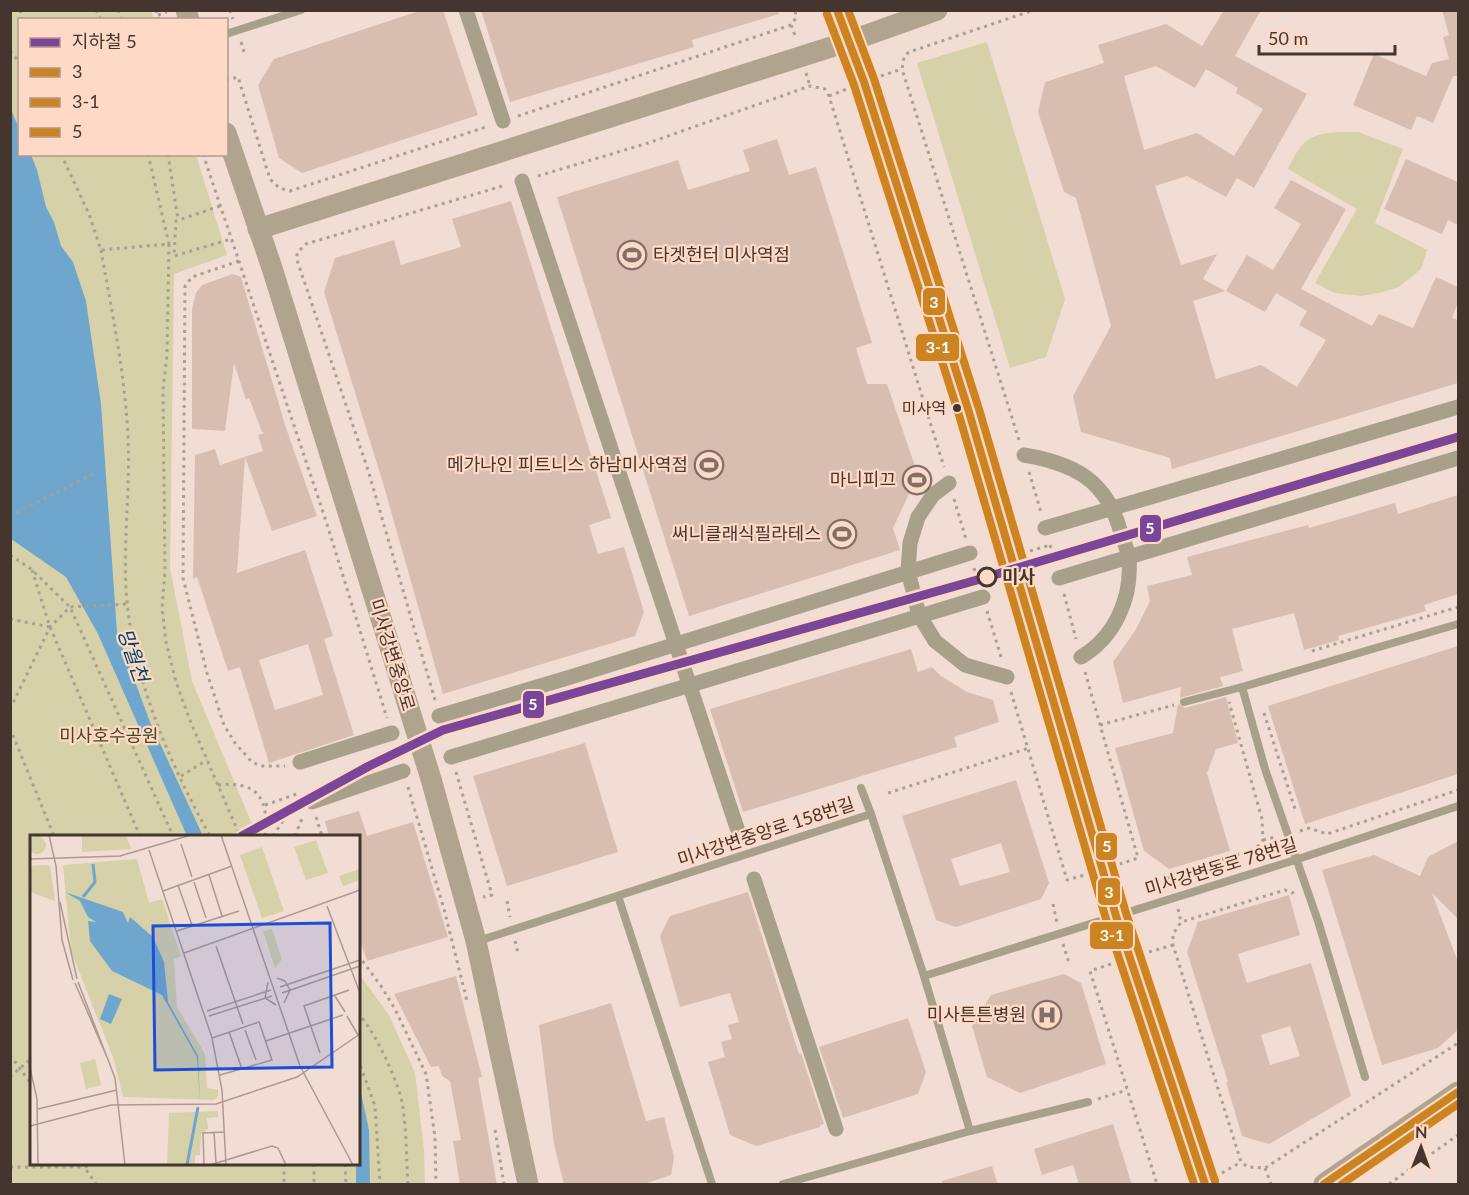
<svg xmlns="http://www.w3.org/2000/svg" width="1469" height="1195" viewBox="0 0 1469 1195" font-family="Lato,'Noto Sans KR',sans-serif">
<rect width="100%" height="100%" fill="#f1ddd3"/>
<g fill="#d6d1a8">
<path d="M10,11h141l3,8 -134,1v134l176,1 31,100 -53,19 -4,294 22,113 65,155h-225v328h326l1,-190 30,41 26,58 9,77 1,34h-414z"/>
<path d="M987,42l78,257 -19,58 -36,11 -93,-305z"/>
<path d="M1340,132h18l45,17 -28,74 52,27 -6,19 -22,18 -20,6 -18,3 -26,-3 -20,-10 42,-74 -69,-40c14,-29 20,-35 52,-37z"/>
</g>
<g fill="#6fa6cd">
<path d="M11,109l8,20 1,25 11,1 6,15 9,37 8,15 7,24 12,16 13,39 15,103 16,229 33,89 53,114h-16l-89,-202 -32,-57 -55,-38z"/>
<path d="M359,1084l10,46 1,54h-14v-20h2z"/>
</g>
<g fill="#d8beb0" fill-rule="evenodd">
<path d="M422,10h21l35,105 -176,58 -23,-15 -21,-73 16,-26z"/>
<path d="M481,10h297l1,4 -87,26 2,7 -184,55z"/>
<path d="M1224,10h37l-26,46 72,38 -53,94 -17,-10 -11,19 -39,-21 -32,10 26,79 36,-11 -14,25 22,12 -32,10 23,78 45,-14 36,22 29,-47 -27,-15 8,-14 -31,-18 -11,19 -39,-21 21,-36 26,15 28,-46 -27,-16 17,-28 55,29 -45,80 71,37 7,-12 34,14 23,-51 22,10v15l-6,16 6,2v63l-286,86 -2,-11 -89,-26 -8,-36 38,-70 -35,-128 -12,-6 -26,-80 7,-30 59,-19 -6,-18 68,-21 36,22zM1156,66l39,22 11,-19 32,19 -2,5 27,16 -29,47 -37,-23 -53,17 -20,-74z"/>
<path d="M1442,10h16v66h-5l-20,47 -16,-7 -6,14 -58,-25 21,-51 52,22 6,-13 17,-4 -6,-22 6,-2z"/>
<path d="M777,139l12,36 27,-8 56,176 -16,5 11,36h20l34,100 -11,8 -17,36 7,22 -211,66 -132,-419 121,-37 10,30 62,-19 -7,-21z"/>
<path d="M1406,159l52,23v43l-10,-5 -6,14 -58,-25z"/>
<path d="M511,201l100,317 -22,7 9,29 26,-7 20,65 -9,24 -192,58 -60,-211 -59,-191 11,-34 59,-18 7,25 60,-18 -9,-28z"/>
<path d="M233,274l8,3 45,151 31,88 -45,15 -27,-74 -8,116 68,-23 28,86 -9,3 30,96 -85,28 -29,-96 -12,4 -31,-94 -4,2 2,-124 20,-6 5,16 43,-14 -5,-16 7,-2 -3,-1 -13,-34 -3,2 -12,-37 -9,68 -33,-2v-120l4,-16 6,-8zM308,644l15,51 -48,15 -16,-50z"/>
<path d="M1458,495v99l-34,11 2,6 -88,25 1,4 -35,10 -10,-37 -62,16 11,42 -23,6 3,9 -43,12 1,-11 -58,16 -10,-41 22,-31 15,-30 -3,-15 45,-11 -5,-18 121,-32 1,3 86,-25 3,11z"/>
<path d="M1458,646v128l-153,50 -37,-118z"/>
<path d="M911,649l7,23 14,-5 9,9 26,16 26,8 6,22 -45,15 3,10 -214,65 -33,-103z"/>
<path d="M1226,697l12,46 -22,6 -9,24 23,78 -61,18 -25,-18 -29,-103 58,-15 5,-29 7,4z"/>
<path d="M585,743l33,109 -111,34 -34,-110z"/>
<path d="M1016,780l33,103 -8,16 -85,28 -20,-7 -34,-104zM1001,843l9,29 -50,14 -9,-27z"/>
<path d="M359,811l8,25 46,-14 35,115 -81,24 -9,-27v-96l6,-1h-35l-4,-16z"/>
<path d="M1458,841v78l-26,-26 26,69v68l-20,18 -56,17 -60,-195 52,-15 46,21 8,-19z"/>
<path d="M748,892l51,162 2,-1 23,71 -4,1v2l-64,19 -26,-11 -22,-73 17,-5 -4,-15 11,-3 -4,-14 11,-3 -9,-29 -50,14 -20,-71 10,-20z"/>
<path d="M1289,895l11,40 -62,19 9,29 64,-20 40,133 -82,48 -27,-8 -16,-54h2l-41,-130 11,-30zM1290,1026l10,30 -30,9 -9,-30z"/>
<path d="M1064,974l17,9 25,81 -86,29 -33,-16 -15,-51 19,-31z"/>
<path d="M456,976l26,101 -4,1 19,107h-37l-7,-44 8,-1 -11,-59 -8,-5 -3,-10 -8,1 -37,-73z"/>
<path d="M611,1003l35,118 18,-4 10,40 -3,18 -30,10h-77l-10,-41 -15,-119z"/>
<path d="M908,1018l18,54 -8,22 -75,24 -24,-71z"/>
<path d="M1113,1124l19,61h-53l-6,-20 -31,10 -8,-26z"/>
<path d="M992,1166l6,19h-56v-4z"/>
</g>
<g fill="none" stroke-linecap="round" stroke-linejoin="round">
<g stroke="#aaa092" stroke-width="3" stroke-dasharray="3 4.5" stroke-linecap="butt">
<path d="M20,10l2,10"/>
<path d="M96,10l5,10"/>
<path d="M118,10l4,10"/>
<path d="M156,10l3,10"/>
<path d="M230,10l3,9"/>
<path d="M158,15l9,-3"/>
<path d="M791,25l5,13"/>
<path d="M241,42l4,13"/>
<path d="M10,51l10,12"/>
<path d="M806,73l4,13"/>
<path d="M881,76l21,-7"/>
<path d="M226,80l12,-3 32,102c6,7 10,10 20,12l199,-65"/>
<path d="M829,96l18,-7"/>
<path d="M518,116l273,-91 5,-7 -1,-8"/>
<path d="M61,154l28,60 12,36 68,-6 -2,111 -4,35 2,181 -3,37 4,34 10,40 15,41 49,113"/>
<path d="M148,154l21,90"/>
<path d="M168,154l10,66"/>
<path d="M203,154l123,367 61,197"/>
<path d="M538,176l110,-33 162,-57 15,3 4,7 115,371"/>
<path d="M220,206l-44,15 -2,35 57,-17"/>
<path d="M101,250c10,57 22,114 26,171 5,56 -4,112 -1,168 5,86 43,173 84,247"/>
<path d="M239,261l-47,16 -7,9 -2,292 24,95 17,52 11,18 17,19 9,4h24"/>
<path d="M1019,440l-117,-371 2,-12 5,-5 125,-42"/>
<path d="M1029,472l12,40"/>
<path d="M954,499l12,40"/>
<path d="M10,516l87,-44"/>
<path d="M1050,545l5,19"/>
<path d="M1030,551l20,-6"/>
<path d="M10,555l21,14 39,38 103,229"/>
<path d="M974,568l4,14"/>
<path d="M32,570l18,57 90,209"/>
<path d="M1064,594l12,45"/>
<path d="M987,611l15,49"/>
<path d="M10,619l40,8"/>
<path d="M1312,651l146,-44"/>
<path d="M1085,672l53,186 -18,6"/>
<path d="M1011,692l56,188 18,-5"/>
<path d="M435,700l-67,-230 -71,-210v-7l9,-9 200,-59"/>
<path d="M10,709l40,-82 20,-20 58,-3"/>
<path d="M1264,713l31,96"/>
<path d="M1100,725l74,-20"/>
<path d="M10,728l44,108"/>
<path d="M456,772l36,123 -9,2"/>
<path d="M181,776l26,-16"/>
<path d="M218,785c40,-4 51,13 47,51"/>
<path d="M408,787l36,122 23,92"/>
<path d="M888,793l141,-45"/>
<path d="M265,805l32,-11"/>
<path d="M316,817l6,19"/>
<path d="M1300,831l9,-3 18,6 131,-44"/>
<path d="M273,836l23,-35"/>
<path d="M295,836l8,-20"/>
<path d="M1263,840l13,-3"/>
<path d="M1171,886l-3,-11 82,-24 8,-5 5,-6 -1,-21 -33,-117"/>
<path d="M1294,892l-2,1 -7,-3 -104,32 -8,12v11l68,217 7,5 17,1 193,-125"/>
<path d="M507,901l3,16"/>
<path d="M1053,904l4,19"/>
<path d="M1178,909l3,13"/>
<path d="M515,941l3,12"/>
<path d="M1063,944l6,19"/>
<path d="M1149,952l24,-7"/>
<path d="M358,955l23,31 14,23 31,65 9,63 1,47"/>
<path d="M1111,964l-21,7 67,213"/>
<path d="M358,1012c18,24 31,50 41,79 8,24 7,67 9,93"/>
<path d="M10,1055l22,30"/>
<path d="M358,1059l17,47 5,78"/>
<path d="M10,1077l22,-19"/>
<path d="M1098,1099l29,-9"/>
<path d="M495,1130l9,54"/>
<path d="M82,1164l14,20"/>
<path d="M284,1164v20"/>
<path d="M314,1164v20"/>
<path d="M345,1164l1,20"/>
<path d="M10,1167h75l8,-3"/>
<path d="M1265,1168l6,16"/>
<path d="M1222,1173l19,-11"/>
<path d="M1389,1184l69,-49"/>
</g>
<g stroke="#a9a08c" stroke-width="8">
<path d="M226,34l75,-24"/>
<path d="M1184,702l58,-15"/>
<path d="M861,788l10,26"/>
<path d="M618,896l94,288"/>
<path d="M478,941l393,-127 53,162 46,155 -187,53"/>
<path d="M924,976l371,-116 163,-54"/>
<path d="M1365,1077l-47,-156 -53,-152 -23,-82 216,-63"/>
<path d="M970,1131l118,-29"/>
</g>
<g stroke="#a9a08c" stroke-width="15">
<path d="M466,10l37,111"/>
<path d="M522,181l215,647"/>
<path d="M1024,455c24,4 50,11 68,27 16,15 23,30 29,51 3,8 7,18 8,26 3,39 -14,78 -48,98"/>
<path d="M949,483l-16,12 -15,22 -8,26 -2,28 11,44 16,26 30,24 42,12"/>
<path d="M1045,528l413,-121"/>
<path d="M1059,578l399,-120"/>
<path d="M439,716l125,-37 406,-126"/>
<path d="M451,757l532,-160"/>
<path d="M300,762l92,-29"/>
<path d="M312,802l91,-31"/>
<path d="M754,879l82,250"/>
</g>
<g stroke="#b1a48e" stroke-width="21">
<path d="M186,10l3,10"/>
<path d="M837,10l27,72 105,330 147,504 89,268"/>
<path d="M226,133l46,135 159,511 45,162 52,243"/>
<path d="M258,229l592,-188 87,-31"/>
<path d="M1324,1184l134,-92"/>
</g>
<g stroke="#fed9c6" stroke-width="12">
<g id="bus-1">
<path d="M837,10l27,72 105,330 147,504 89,268"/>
<path d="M1324,1184l134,-92"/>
</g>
</g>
<g stroke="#fed9c6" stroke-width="12">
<g id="bus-2">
<path d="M827,14l27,71 105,330 147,504 88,265"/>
<path d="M1342,1184l116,-80"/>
</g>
</g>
<g stroke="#fed9c6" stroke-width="12">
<path id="bus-3" d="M848,10l26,69 105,330 147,504 89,268"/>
</g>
<use href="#bus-1" stroke="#cc8321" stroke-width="8"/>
<use href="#bus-2" stroke="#cc8321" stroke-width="8"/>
<use href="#bus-3" stroke="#cc8321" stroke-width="8"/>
<g stroke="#fed9c6" stroke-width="14">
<path id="metro-1" d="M242,836l127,-70 74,-36 534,-150 481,-143"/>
</g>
<use href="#metro-1" stroke="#794698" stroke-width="9"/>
</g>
<defs>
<g id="stadium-ring" transform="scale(1.5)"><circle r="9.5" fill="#fed9c6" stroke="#817068" stroke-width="1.5"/><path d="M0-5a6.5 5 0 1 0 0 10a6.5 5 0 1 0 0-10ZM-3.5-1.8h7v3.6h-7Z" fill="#817068"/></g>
<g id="hospital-ring" transform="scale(1.5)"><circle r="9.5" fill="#fed9c6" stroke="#817068" stroke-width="1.5"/><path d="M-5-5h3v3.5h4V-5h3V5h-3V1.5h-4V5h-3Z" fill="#817068"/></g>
</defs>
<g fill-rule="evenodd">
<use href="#stadium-ring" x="632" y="255"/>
<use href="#stadium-ring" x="709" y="465"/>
<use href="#stadium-ring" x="917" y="480"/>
<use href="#stadium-ring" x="842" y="534"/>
<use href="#hospital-ring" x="1047" y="1015"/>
</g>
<circle fill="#44362f" stroke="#fed9c6" stroke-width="2" cx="957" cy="408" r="5"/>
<circle fill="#fed9c6" stroke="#44362f" stroke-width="3" cx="987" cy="577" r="9"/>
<g text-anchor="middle" stroke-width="4.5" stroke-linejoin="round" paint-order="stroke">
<g font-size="16" fill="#44362f" stroke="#fed9c6" text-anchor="end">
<text x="946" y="414">미사역</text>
</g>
<g font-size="18" fill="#44362f" stroke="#fed9c6" text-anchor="end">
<text x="653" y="261" text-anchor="start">타겟헌터 미사역점</text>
<text x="688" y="471">메가나인 피트니스 하남미사역점</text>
<text x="896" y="486">마니피끄</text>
<text x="821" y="540">써니클래식필라테스</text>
<text x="1026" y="1021">미사튼튼병원</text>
</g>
<g font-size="18" font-weight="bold" fill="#44362f" stroke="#fed9c6" text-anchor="start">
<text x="1002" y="583">미사</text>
</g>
<g font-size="18" fill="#44362f" stroke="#fed9c6">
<text transform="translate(392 655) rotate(73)" y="6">미사강변중앙로</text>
<text transform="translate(766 832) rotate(-18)" y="6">미사강변중앙로 158번길</text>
<text transform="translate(1221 867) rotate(-17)" y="6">미사강변동로 78번길</text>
</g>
<g font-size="18" fill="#44481f" stroke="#fed9c6">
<text x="109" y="742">미사호수공원</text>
</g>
<g font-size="20" font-style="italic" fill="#00456d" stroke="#fed9c6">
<text transform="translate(133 655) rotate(71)" y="7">망월천</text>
</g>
</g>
<g transform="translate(30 835)">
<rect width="330" height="330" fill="#f1ddd3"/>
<path d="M96,0l5,14 -49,3v-17zM-2 10a9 9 0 1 1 18 0a9 9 0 1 1-18 0ZM286,5l12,33 -22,7 -12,-33zM232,12l22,64 -22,7 -22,-63zM107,24l12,44 13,-4 19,57 -7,3 3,48 28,47 2,34 11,2v7l-4,3 -91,-3 -10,-40 -42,-106 -8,-86zM17,30l3,1 5,35 -25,-9v-26zM330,34v11l-17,6 -4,-10zM242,94l10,30 -7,9 -12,-37zM65,224l6,26 -15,4 -6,-26zM188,276v6l-11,1 1,11 -7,5 -1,21 -5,1v9h-28l2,-52z" fill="#d6d1a8"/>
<path d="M35,57l58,20 5,11 2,-6 23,20 11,25 4,40 30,54 2,45 -3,-44 -35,-62 -50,-24 -22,-30 -2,-20 8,1 -8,-5 -8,-16zM79,159l13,5 -11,25 -11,-5z" fill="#6fa6cd"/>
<path fill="none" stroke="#6fa6cd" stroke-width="3" d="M53,62l12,-15 -2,-18M157,330l11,-58"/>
<path fill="none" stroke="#ac9a91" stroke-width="1.5" d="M19,0l7,31 6,74 11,40M191,0l79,231 53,99M151,9l11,33M119,15l63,188 10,52 4,75M0,24l90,-3 71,-21M179,40l13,41M164,47l12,36M148,50l14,40M133,56l69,-25M30,67l17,77M297,71l33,87M147,96l62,-20M186,111l27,78M154,118l176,-63M247,143l8,3 5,9 -6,13M48,147l37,96 10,87M238,147l-3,16 11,7M45,148l34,79M250,152l80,-27M252,158l78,-27M305,161l10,16M177,176l64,-21M179,181l63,-20M317,181l11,19M215,195l11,30M199,197l13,37M182,203l47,-16 13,38 -52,15M236,206l77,-26M290,218l-16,-47 45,-16M0,233l7,31 1,66M8,274l79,-19M0,291l81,-21 105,-1 81,-27 63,-43M184,297l2,31M174,330l-1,-32 21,-1M180,330l62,-19 6,2 8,17"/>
<path fill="#1d4ed8" fill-opacity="0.15" stroke="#1d4ed8" stroke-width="3" d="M300,88l2,144 -177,3 -2,-144z"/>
<rect width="330" height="330" fill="none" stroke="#44362f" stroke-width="3"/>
</g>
<g stroke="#fed9c6" stroke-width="2">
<rect x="922" y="287" width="24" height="29" rx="6" fill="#cc8321"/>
<rect x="915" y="333" width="45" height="29" rx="6" fill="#cc8321"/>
<rect x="1139" y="514" width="23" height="29" rx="6" fill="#794698"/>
<rect x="522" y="690" width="23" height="29" rx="6" fill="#794698"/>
<rect x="1095" y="832" width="23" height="29" rx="6" fill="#cc8321"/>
<rect x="1097" y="877" width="24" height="29" rx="6" fill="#cc8321"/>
<rect x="1089" y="921" width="45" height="29" rx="6" fill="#cc8321"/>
</g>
<g font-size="16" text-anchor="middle" font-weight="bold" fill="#fff">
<text x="934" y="308">3</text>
<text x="938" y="353">3-1</text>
<text x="1150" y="534">5</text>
<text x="533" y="710">5</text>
<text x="1107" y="852">5</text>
<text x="1109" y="898">3</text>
<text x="1112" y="941">3-1</text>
</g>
<rect width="1469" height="1195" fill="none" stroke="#44362f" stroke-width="24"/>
<rect x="18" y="18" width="210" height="138" fill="#fed9c6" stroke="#b4988a" stroke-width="1.5"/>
<rect x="30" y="38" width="30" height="9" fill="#794698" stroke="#b4988a" stroke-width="1.5"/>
<text x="72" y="48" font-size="18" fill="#44362f">지하철 5</text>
<rect x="30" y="68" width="30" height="9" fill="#cc8321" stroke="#b4988a" stroke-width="1.5"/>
<text x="72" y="78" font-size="18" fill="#44362f">3</text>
<rect x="30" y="98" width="30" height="9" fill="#cc8321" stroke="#b4988a" stroke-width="1.5"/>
<text x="72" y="108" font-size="18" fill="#44362f">3-1</text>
<rect x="30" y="128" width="30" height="9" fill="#cc8321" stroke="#b4988a" stroke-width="1.5"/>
<text x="72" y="138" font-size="18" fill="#44362f">5</text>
<g transform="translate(1421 1147) rotate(1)" stroke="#fed9c6" stroke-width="4.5" paint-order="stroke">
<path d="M0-4.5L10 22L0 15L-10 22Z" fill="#44362f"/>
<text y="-9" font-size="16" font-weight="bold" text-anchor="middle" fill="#44362f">N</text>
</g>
<path d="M1259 45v9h136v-9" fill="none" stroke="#44362f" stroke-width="3"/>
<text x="1268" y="45" font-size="18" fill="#44362f" stroke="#fed9c6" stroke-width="4.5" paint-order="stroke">50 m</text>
</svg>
